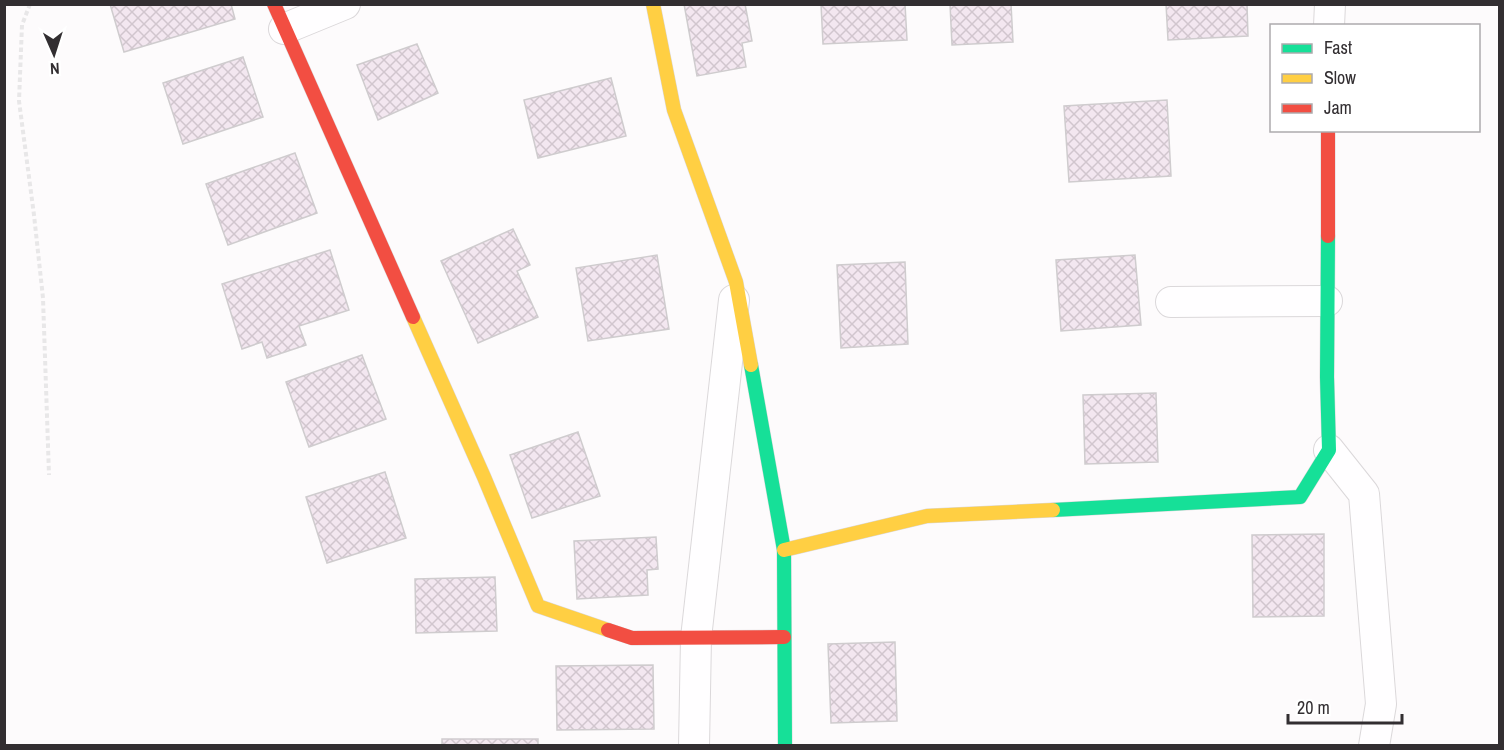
<svg xmlns="http://www.w3.org/2000/svg" width="1504" height="750" viewBox="0 0 1504 750" font-family="'Archivo Narrow',sans-serif">
<defs>
<pattern id="building-cross-hatch" width="8" height="8" patternUnits="userSpaceOnUse" patternTransform="scale(1.5)"><rect width="8" height="8" fill="#f3e7f0"/><path d="M0 0l8 8M0 8l8-8" fill="none" stroke="#d1c6ce"/></pattern>
</defs>
<rect width="100%" height="100%" fill="#fdfbfc"/>
<g fill="url(#building-cross-hatch)" stroke="#cfccce" stroke-width="1.5">
<path d="M110,4h121l4,15 -111,33z"/>
<path d="M684,4h61l7,37 -10,2 4,24 -49,9z"/>
<path d="M821,4h84l2,36 -84,4z"/>
<path d="M950,4h61l2,38 -61,3z"/>
<path d="M1166,4h81l1,32 -80,4z"/>
<path d="M417,44l21,49 -60,27 -21,-55z"/>
<path d="M243,57l20,60 -80,27 -20,-61z"/>
<path d="M611,78l15,58 -88,22 -14,-58z"/>
<path d="M1167,100l4,76 -102,6 -5,-76z"/>
<path d="M295,153l22,60 -89,32 -22,-61z"/>
<path d="M513,229l17,36 -13,6 21,46 -60,26 -37,-82z"/>
<path d="M330,250l19,60 -50,16 7,19 -39,13 -5,-16 -20,7 -20,-65z"/>
<path d="M657,255l12,74 -81,12 -12,-73z"/>
<path d="M1135,255l6,70 -80,6 -5,-71z"/>
<path d="M905,262l3,82 -67,4 -4,-83z"/>
<path d="M362,355l24,64 -77,28 -23,-65z"/>
<path d="M1156,393l2,69 -73,2 -2,-69z"/>
<path d="M578,432l22,64 -68,22 -22,-63z"/>
<path d="M385,472l21,66 -79,25 -21,-66z"/>
<path d="M1324,534v82l-71,1 -1,-82z"/>
<path d="M656,537l2,32 -11,1 1,25 -71,4 -3,-58z"/>
<path d="M495,577l2,54 -81,2 -1,-54z"/>
<path d="M895,642l2,79 -66,2 -3,-79z"/>
<path d="M653,665l1,64 -97,1 -1,-64z"/>
<rect x="442" y="739" width="96" height="7"/>
</g>
<g fill="none" stroke-linecap="round" stroke-linejoin="round">
<g stroke="#dbd8da" stroke-width="32">
<g id="street">
<path d="M1329,26l1,-22"/>
<path d="M284,29l61,-25"/>
<path d="M1171,302l156,-1"/>
<path d="M1329,450l35,44 17,210 -7,42"/>
<path d="M694,746l2,-108 38,-338"/>
</g>
</g>
<g stroke="#dbd8da" stroke-width="15">
<g id="fast">
<path d="M751,365l33,185 1,196"/>
<path d="M1053,510l247,-13 29,-47 -2,-73 1,-141"/>
</g>
</g>
<g stroke="#dbd8da" stroke-width="15">
<g id="slow">
<path d="M653,4l21,106 62,172 15,83"/>
<path d="M413,317l71,160 54,129 70,24"/>
<path d="M784,550l143,-34 126,-6"/>
</g>
</g>
<g stroke="#dbd8da" stroke-width="15">
<g id="jam">
<path d="M274,4l139,313"/>
<path d="M1328,236v-106"/>
<path d="M608,630l24,8 152,-1"/>
</g>
</g>
<path stroke="#e8e7e8" stroke-width="4" stroke-dasharray="4.5 3" stroke-linecap="butt" d="M30,4l-8,21 -3,76 15,114 9,83 6,177"/>
<use href="#street" stroke="#fffeff" stroke-width="30"/>
<use href="#fast" stroke="#16e098" stroke-width="14"/>
<use href="#slow" stroke="#ffcf43" stroke-width="14"/>
<use href="#jam" stroke="#f24e42" stroke-width="14"/>
</g>
<rect width="1504" height="750" fill="none" stroke="#322e31" stroke-width="12"/>
<rect x="1270" y="24" width="210" height="108" fill="#ffffff" stroke="#adabad" stroke-width="1.5"/>
<rect x="1282" y="44" width="30" height="9" fill="#16e098" stroke="#adabad" stroke-width="1.5"/>
<text x="1324" y="54" font-size="18" fill="#322e31">Fast</text>
<rect x="1282" y="74" width="30" height="9" fill="#ffcf43" stroke="#adabad" stroke-width="1.5"/>
<text x="1324" y="84" font-size="18" fill="#322e31">Slow</text>
<rect x="1282" y="104" width="30" height="9" fill="#f24e42" stroke="#adabad" stroke-width="1.5"/>
<text x="1324" y="114" font-size="18" fill="#322e31">Jam</text>
<g transform="translate(54 54) rotate(177)" stroke="#ffffff" stroke-width="4.5" paint-order="stroke">
<path d="M0-4.5L10 22L0 15L-10 22Z" fill="#322e31"/>
<text y="-9" font-size="16" font-weight="bold" text-anchor="middle" fill="#322e31">N</text>
</g>
<path d="M1288 714v9h114v-9" fill="none" stroke="#322e31" stroke-width="3"/>
<text x="1297" y="714" font-size="18" fill="#322e31" stroke="#ffffff" stroke-width="4.5" paint-order="stroke">20 m</text>
</svg>
